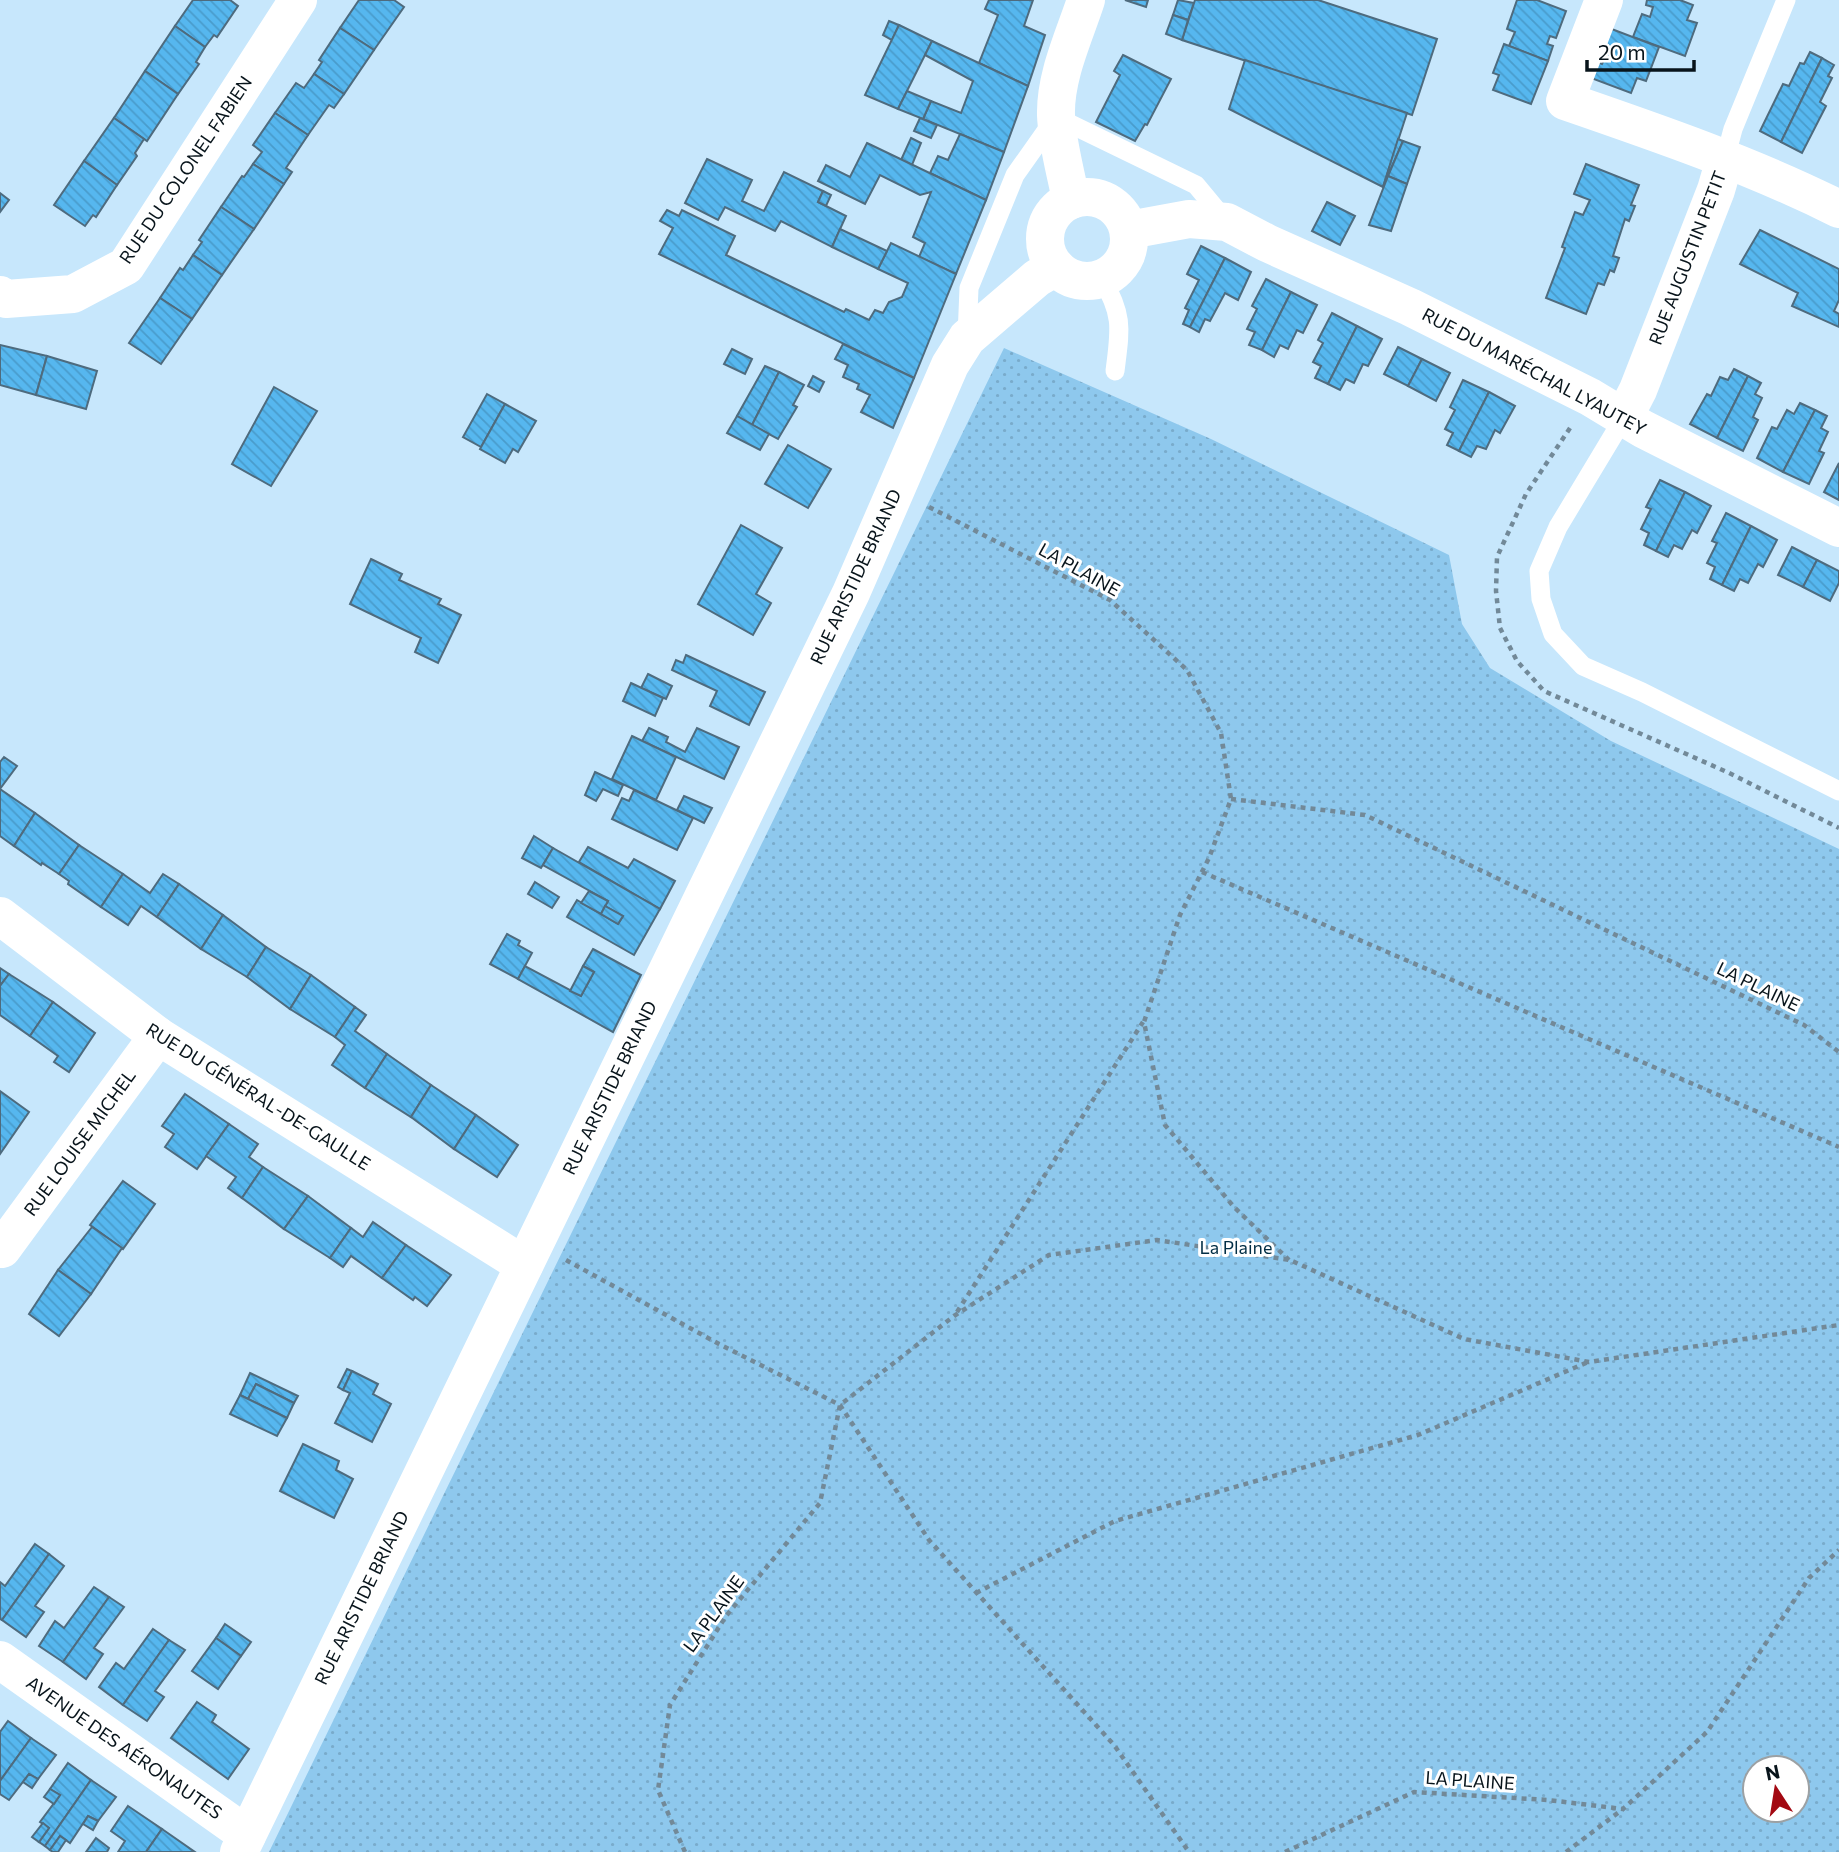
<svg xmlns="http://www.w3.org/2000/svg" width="1839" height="1852" viewBox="0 0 1839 1852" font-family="Commissioner,sans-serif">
<defs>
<pattern id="park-dots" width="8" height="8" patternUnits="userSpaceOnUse" patternTransform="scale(1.75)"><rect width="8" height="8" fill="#8ec8ed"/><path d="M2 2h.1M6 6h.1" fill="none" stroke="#79abcb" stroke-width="1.8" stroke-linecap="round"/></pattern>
<pattern id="building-back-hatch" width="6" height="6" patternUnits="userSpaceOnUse" patternTransform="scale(1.75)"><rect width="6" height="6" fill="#56b7ef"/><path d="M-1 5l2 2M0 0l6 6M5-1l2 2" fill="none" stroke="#499ccc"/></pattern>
</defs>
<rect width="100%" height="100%" fill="#c7e7fc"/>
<path fill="url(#park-dots)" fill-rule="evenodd" d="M1004,348l207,91 238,116 13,69 28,44 121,73 228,108v1003h-1570zM1755,1768h42v42h-42z"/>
<g fill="url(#building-back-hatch)" stroke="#4e6b7e" stroke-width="2">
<path d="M193,0h37l8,6 -21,31 -3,-2 -9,12 -30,-21z"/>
<path d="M359,0h35l10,7 -30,43 -34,-22z"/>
<path d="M989,0h44l-9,26 21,9 -17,51 -49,-23 19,-48 -13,-6z"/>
<path d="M1125,0h23l-2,7z"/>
<path d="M1178,0l16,3 -6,17 -15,-5z"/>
<path d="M1195,0h123l119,39 -25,76 -230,-75z"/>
<path d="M1517,0h20l29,11 -10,27 -6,-2 -3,8 6,2 -5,15 -39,-15 6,-14 -8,-3z"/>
<path d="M1647,0h33l13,5 -6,15 10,3 -12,33 -52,-19 9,-23 8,3 3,-10 -7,-2z"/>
<path d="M1173,15l15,5 -6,20 -16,-6z"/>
<path d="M889,21l10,4 -7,15 -9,-5z"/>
<path d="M899,25l33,16 -34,68 -33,-14z"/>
<path d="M175,26l30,21 -9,15 3,2 -2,3 -19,27 -33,-23z"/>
<path d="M340,28l34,22 -30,44 -30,-20 8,-12 -3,-2z"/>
<path d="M1609,28l50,19 -13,34 -9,-3 -6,15 -40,-15 6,-16 5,2 4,-8 -6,-2z"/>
<path d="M932,41l96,45 -24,66 -81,-33 8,-18 30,12 12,-32 -48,-26z"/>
<path d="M1504,44l44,17 -17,43 -38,-14 6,-15 -6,-2z"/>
<path d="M1810,52l12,6 -41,84 -21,-11 23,-47 6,2 11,-23 4,1z"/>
<path d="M1123,55l48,24 -24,46 -2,-1 -10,17 -39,-19 24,-47 -6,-4z"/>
<path d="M1822,58l12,7 -6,11 4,2 -12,24 6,4 -24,47 -21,-11z"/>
<path d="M1245,60l162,53 -24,74 -154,-78z"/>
<path d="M145,71l33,23 -31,47 -33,-23z"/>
<path d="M314,74l30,20 -10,14 -5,-3 -21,30 -33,-22 21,-30 8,5z"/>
<path d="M907,91l24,10 -8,18 -25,-10z"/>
<path d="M275,113l33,22 -22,33 6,4 -8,12 -31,-20 9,-12 -9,-7z"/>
<path d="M114,118l30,21 -9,14 2,3 -20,29 -33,-24z"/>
<path d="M920,118l17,7 -6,13 -17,-7z"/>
<path d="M960,134l44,18 -18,48 -56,-27 8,-17 10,4z"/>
<path d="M911,138l10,5 -9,22 -11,-5z"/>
<path d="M1398,139l5,2 -20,46z"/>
<path d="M1403,141l17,6 -13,37 -19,-8z"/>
<path d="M867,143l119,57 -30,74 -37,-17 6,-14 -12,-6 18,-45 -11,3 -40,-20 -15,29 -47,-23 8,-16 24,12z"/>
<path d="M707,159l45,21 -10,21 22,10 20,-39 39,19 -5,11 28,14 -14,31 -51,-26 -6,10 -50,-24 -7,13 -33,-17z"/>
<path d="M84,161l33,24 -21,32 -3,-2 -8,11 -31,-21z"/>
<path d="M253,164l31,20 -30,45 -33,-22 21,-31 2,1z"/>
<path d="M1586,164l53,21 -8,20 4,1 -6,15 -4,-2 -12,37 6,2 -5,14 -4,-2 -6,15 -6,-2 -12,31 -40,-16 19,-50 -3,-1 13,-35 8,3 7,-15 -16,-6z"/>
<path d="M1388,176l19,8 -16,47 -22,-6z"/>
<path d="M823,191l8,4 -5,11 -8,-4z"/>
<path d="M0,193l9,7 -9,12z"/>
<path d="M1327,202l28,14 -15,29 -28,-14z"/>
<path d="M221,207l33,22 -32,46 -29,-20 9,-13 -3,-2z"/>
<path d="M667,210l12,6 3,-6 53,26 -9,19 118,57 2,-3 23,11 6,-10 8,3 6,-11 13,-5 6,-14 -30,-14 13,-26 65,31 -42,104 -255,-124 14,-26 -13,-7z"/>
<path d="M840,229l47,22 -9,18 -46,-22z"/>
<path d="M1760,230l79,39v31l-5,11 5,3v13l-47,-21 6,-13 -58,-29z"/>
<path d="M1201,246l24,12 -35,69 -7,-3 6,-14 -4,-2 14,-28 -12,-6z"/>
<path d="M193,255l29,20 -30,44 -32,-21 20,-30 3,2z"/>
<path d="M1225,258l26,14 -13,28 -13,-7 -15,28 -5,-2 -6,13 -9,-5z"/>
<path d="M1266,279l25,13 -29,58 -13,-5 6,-13 -8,-3 10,-20 -5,-3z"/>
<path d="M1291,292l26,13 -14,28 -6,-3 -9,19 -8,-4 -6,12 -12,-7z"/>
<path d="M160,298l32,21 -31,45 -32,-21z"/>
<path d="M1332,313l25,13 -29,58 -13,-6 6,-12 -8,-4 10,-19 -5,-3z"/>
<path d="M1357,326l25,13 -14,27 -5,-2 -9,19 -8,-4 -6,11 -12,-6z"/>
<path d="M843,344l71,34 -21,50 -32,-16 9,-17 -13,-6 2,-5 -16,-7 5,-12 -13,-6z"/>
<path d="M0,345l47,11 -11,39 -36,-10z"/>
<path d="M1398,347l24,12 -14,27 -24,-12z"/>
<path d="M732,349l20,10 -7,15 -21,-10z"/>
<path d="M47,356l50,15 -11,38 -50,-14z"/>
<path d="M1422,359l28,14 -14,28 -28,-15z"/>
<path d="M765,366l14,6 -27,53 -15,-9z"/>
<path d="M1734,369l14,7 -31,62 -27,-14 17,-30 4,2 9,-19 8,3z"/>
<path d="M779,372l25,13 -11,20 4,2 -19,32 -26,-14z"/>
<path d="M813,376l11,6 -5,10 -11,-6z"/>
<path d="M1748,376l13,7 -6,11 7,4 -9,19 5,3 -15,31 -26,-13z"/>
<path d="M1463,380l26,12 -30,59 -12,-6 6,-12 -8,-4 10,-19 -5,-3z"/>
<path d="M274,387l43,24 -46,75 -39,-22z"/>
<path d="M1489,392l26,14 -15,27 -5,-3 -9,19 -9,-3 -6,11 -12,-6z"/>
<path d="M487,394l18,10 -24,43 -18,-10z"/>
<path d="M1800,403l15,7 -32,62 -26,-14 15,-31 5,2 10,-19 7,4z"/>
<path d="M505,404l31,17 -18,31 -5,-3 -8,14 -25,-14z"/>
<path d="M1815,410l12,6 -6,12 7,4 -9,19 5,2 -15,31 -26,-12z"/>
<path d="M737,416l32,18 -9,16 -33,-17z"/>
<path d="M788,445l43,24 -23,39 -43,-24z"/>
<path d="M1839,463v37l-15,-8z"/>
<path d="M1660,480l25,12 -29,59 -12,-6 5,-12 -8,-4 10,-20 -5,-2z"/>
<path d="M1685,492l26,14 -14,27 -5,-3 -10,19 -8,-4 -6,12 -12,-6z"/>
<path d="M1726,513l25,13 -29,59 -12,-6 5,-12 -8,-4 10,-20 -5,-2z"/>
<path d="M741,525l41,23 -26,46 15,9 -18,32 -55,-31z"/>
<path d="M1751,526l26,14 -14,27 -5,-3 -10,19 -8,-4 -6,12 -12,-6z"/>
<path d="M1792,547l25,13 -14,27 -25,-12z"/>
<path d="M371,559l31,15 -3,6 42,19 -3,5 23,11 -23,48 -23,-11 6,-14 -71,-34z"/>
<path d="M1817,560l22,11v12l-9,18 -27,-14z"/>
<path d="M686,655l79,37 -16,33 -39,-19 7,-15 -45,-21 4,-10 7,3z"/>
<path d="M648,674l24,12 -6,13 -25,-11z"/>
<path d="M631,683l32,15 -8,18 -32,-15z"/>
<path d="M649,728l19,9 -2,5 19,10 12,-24 42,19 -15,32 -82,-38z"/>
<path d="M632,736l44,21 -20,43 -44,-21z"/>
<path d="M4,757l13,9 -17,23 35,24 -21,33 -14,-10v-74z"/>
<path d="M595,772l28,13 -5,11 -15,-7 -7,12 -11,-6z"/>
<path d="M634,790l59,28 -16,32 -65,-31 10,-21 7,3z"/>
<path d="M684,796l28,12 -8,15 -27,-13z"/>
<path d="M35,813l44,32 -20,29 -17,-11 -1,2 -27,-19z"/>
<path d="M534,836l19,12 -12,20 -19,-10z"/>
<path d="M79,845l44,29 -22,33 -33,-23 1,-3 -10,-7z"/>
<path d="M588,847l40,21 6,-9 41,22 -15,28 -81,-47z"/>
<path d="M553,848l107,61 -26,46 -67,-38 10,-17 41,24 5,-8 -18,-10 3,-5 -65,-36z"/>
<path d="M123,874l27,19 13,-19 16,10 -22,33 -16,-11 -13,19 -27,-18z"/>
<path d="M535,882l24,15 -7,11 -24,-14z"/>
<path d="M179,884l44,31 -22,34 -44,-32z"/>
<path d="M589,891l19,10 -7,13 -20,-11z"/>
<path d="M605,906l18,10 -5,8 -17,-10z"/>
<path d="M223,915l43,32 -19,30 -46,-28z"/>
<path d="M507,934l13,7 -2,4 14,8 -14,26 -28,-15z"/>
<path d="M266,947l45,28 -21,34 -43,-32z"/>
<path d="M593,949l48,26 -28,57 -95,-53 7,-13 56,30 13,-24 -11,-6z"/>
<path d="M583,966l11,6 -13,24 -11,-5z"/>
<path d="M0,968l9,6 -9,12z"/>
<path d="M9,974l44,28 -23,34 -30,-21v-29z"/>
<path d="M311,975l44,32 -20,30 -45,-28z"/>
<path d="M53,1002l42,31 -26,39 -15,-10 4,-6 -28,-20z"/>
<path d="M355,1007l11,8 -11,16 32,23 -22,34 -33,-23 13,-20 -10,-8z"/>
<path d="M387,1054l44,31 -20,32 -46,-29z"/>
<path d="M431,1085l45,30 -22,34 -43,-32z"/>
<path d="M0,1091l29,21 -29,42z"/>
<path d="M185,1094l44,30 -32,45 -32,-22 9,-13 -12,-8z"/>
<path d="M476,1115l42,30 -21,32 -43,-28z"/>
<path d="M229,1124l29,20 -9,13 14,10 -21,31 -14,-10 8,-11 -30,-21z"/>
<path d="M263,1167l45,29 -24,33 -42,-31z"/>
<path d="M123,1181l32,23 -32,45 -33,-24z"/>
<path d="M308,1196l43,32 -21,30 -46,-29z"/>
<path d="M373,1222l33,23 -24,33 -31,-22 -8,11 -13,-9 21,-30 12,9z"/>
<path d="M92,1227l30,21 -31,46 -33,-24z"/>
<path d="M406,1245l45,30 -24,31 -12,-9 -2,3 -31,-22z"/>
<path d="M58,1270l33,24 -32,42 -30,-22z"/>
<path d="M347,1369l5,2 -9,19 -5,-3z"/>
<path d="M352,1371l26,13 -5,10 18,10 -19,38 -37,-19 15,-30 -7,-3z"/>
<path d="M250,1373l48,23 -4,7 -38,-19 -8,15 -8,-4z"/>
<path d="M256,1384l38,19 -7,15 -39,-19z"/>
<path d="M240,1395l47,23 -10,18 -47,-22z"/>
<path d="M303,1444l36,17 -3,9 17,9 -19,39 -54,-27z"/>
<path d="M35,1544l14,10 -47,66 -2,-1v-37l5,4z"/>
<path d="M49,1554l15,12 -29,40 9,6 -18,25 -24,-17z"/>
<path d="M94,1587l15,10 -46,65 -24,-16 16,-25 9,7z"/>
<path d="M109,1597l15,10 -30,41 9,6 -17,25 -23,-17z"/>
<path d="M225,1624l26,18 -10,14 -25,-18z"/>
<path d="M153,1629l16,11 -46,65 -24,-18 17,-24 8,6z"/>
<path d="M216,1638l25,18 -23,33 -26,-18z"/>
<path d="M169,1640l16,10 -30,41 9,6 -17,24 -24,-16z"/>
<path d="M197,1702l19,13 -4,7 37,27 -21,30 -57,-41z"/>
<path d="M8,1721l23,17 -31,43v-49z"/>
<path d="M31,1738l25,17 -18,24 -9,-5 -20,26 -9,-6v-13z"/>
<path d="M68,1763l23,17 -46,66 -6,-4 10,-14 -9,-6 20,-27 -10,-6z"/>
<path d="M29,1774l9,5 -6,9 -9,-6z"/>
<path d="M91,1780l25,17 -18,24 -10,-5 -18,27 -10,-7 -10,14 -5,-4z"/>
<path d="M50,1789l10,6 -6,9 -10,-7z"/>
<path d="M128,1806l34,23 -16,23h-28l7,-11 -14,-10z"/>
<path d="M88,1816l10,5 -5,9 -10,-6z"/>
<path d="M43,1823l6,5 -10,14 -7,-5z"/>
<path d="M162,1829l33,23h-49z"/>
<path d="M60,1836l6,4 -8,12h-5l-3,-2z"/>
<path d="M96,1838l13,10 -2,4h-21z"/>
</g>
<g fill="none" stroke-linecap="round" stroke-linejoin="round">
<g stroke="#728998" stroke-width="4.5" stroke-dasharray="5 5" stroke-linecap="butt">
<path d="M1570,428l-44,66 -29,63 -1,34 4,37 17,33 27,30 183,81 112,56"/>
<path d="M929,507l181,93 77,70 34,63 10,66 -22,59 -29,57 -36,107 21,103 69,82 55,53"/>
<path d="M1231,799l134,16 439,210 35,27"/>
<path d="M1202,872l637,275"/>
<path d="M566,1260l153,84 121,61 89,135 185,205 75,107"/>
<path d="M957,1312l186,-290"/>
<path d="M976,1593l139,-72 303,-86 170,-73"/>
<path d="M685,1852l-27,-62 12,-85 56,-89 94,-113 20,-98 114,-89 95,-61 108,-15 133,20 174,79 125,23 250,-37"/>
<path d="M1285,1852l129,-60 134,8 75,9 84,-77 102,-154 30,-28"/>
<path d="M1566,1852l57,-43"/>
</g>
<g stroke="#fff" stroke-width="19">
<path d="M1725,159l8,-30 53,-129"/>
<path d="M1102,279c22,37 18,51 13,92"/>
<path d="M967,337l2,-49 46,-113 41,-58 140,68 29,35"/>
<path d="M1623,419l-65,108 -19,44 2,28 12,35 30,32 59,26 197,99"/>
</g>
<g stroke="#fff" stroke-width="38">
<path d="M1604,0l-39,101c93,32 186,64 274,108"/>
<path d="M0,295l6,4 67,-5 53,-28 172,-266"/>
<path d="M1623,419l15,-29 78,-200 9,-31"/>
<path d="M0,916l158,120 366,229"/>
<path d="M2,1249l156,-213"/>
</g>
<g stroke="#fff" stroke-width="38">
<circle cx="1087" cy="239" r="42"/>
<path d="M1071,200c-5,-27 -14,-57 -15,-85 -1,-39 18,-78 30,-115"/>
<path d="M1129,230l60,-11 38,3 40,21 143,64 180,90 53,32 196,99"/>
<path d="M0,1660l247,175"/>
<path d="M239,1852l612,-1259 99,-228 17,-27 70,-60 19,-11"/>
</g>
</g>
<g text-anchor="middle" stroke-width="6" stroke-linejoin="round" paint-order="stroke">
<g font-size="18" fill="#08141b" stroke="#fff">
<text transform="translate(186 170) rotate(-56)" y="6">RUE DU COLONEL FABIEN</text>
<text transform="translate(1688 258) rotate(-69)" y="6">RUE AUGUSTIN PETIT</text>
<text transform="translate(1534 372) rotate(28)" y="6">RUE DU MARÉCHAL LYAUTEY</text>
<text transform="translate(1079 570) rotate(29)" y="6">LA PLAINE</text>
<text transform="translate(856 577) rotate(-65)" y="6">RUE ARISTIDE BRIAND</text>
<text transform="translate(1758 987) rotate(26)" y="6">LA PLAINE</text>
<text transform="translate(610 1088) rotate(-64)" y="6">RUE ARISTIDE BRIAND</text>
<text transform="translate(258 1097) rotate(32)" y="6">RUE DU GÉNÉRAL-DE-GAULLE</text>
<text transform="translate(80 1143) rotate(-54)" y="6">RUE LOUISE MICHEL</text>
<text transform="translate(362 1598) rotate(-64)" y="6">RUE ARISTIDE BRIAND</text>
<text transform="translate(714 1614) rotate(-54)" y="6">LA PLAINE</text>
<text transform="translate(124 1748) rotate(35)" y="6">AVENUE DES AÉRONAUTES</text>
<text transform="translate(1470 1781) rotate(4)" y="6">LA PLAINE</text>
</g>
<g font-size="18" fill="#022e45" stroke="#fff">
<text x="1236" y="1254">La Plaine</text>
</g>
</g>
<g transform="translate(1776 1789) rotate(348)"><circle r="33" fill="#ffffff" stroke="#9ca1a4" stroke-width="2"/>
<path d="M0-5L12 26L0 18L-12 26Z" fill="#a30912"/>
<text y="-10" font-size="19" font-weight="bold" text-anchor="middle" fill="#08141b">N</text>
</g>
<path d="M1587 60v10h107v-10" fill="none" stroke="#08141b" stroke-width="3.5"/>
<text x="1598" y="60" font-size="21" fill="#08141b" stroke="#ffffff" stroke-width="5" paint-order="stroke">20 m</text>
</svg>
